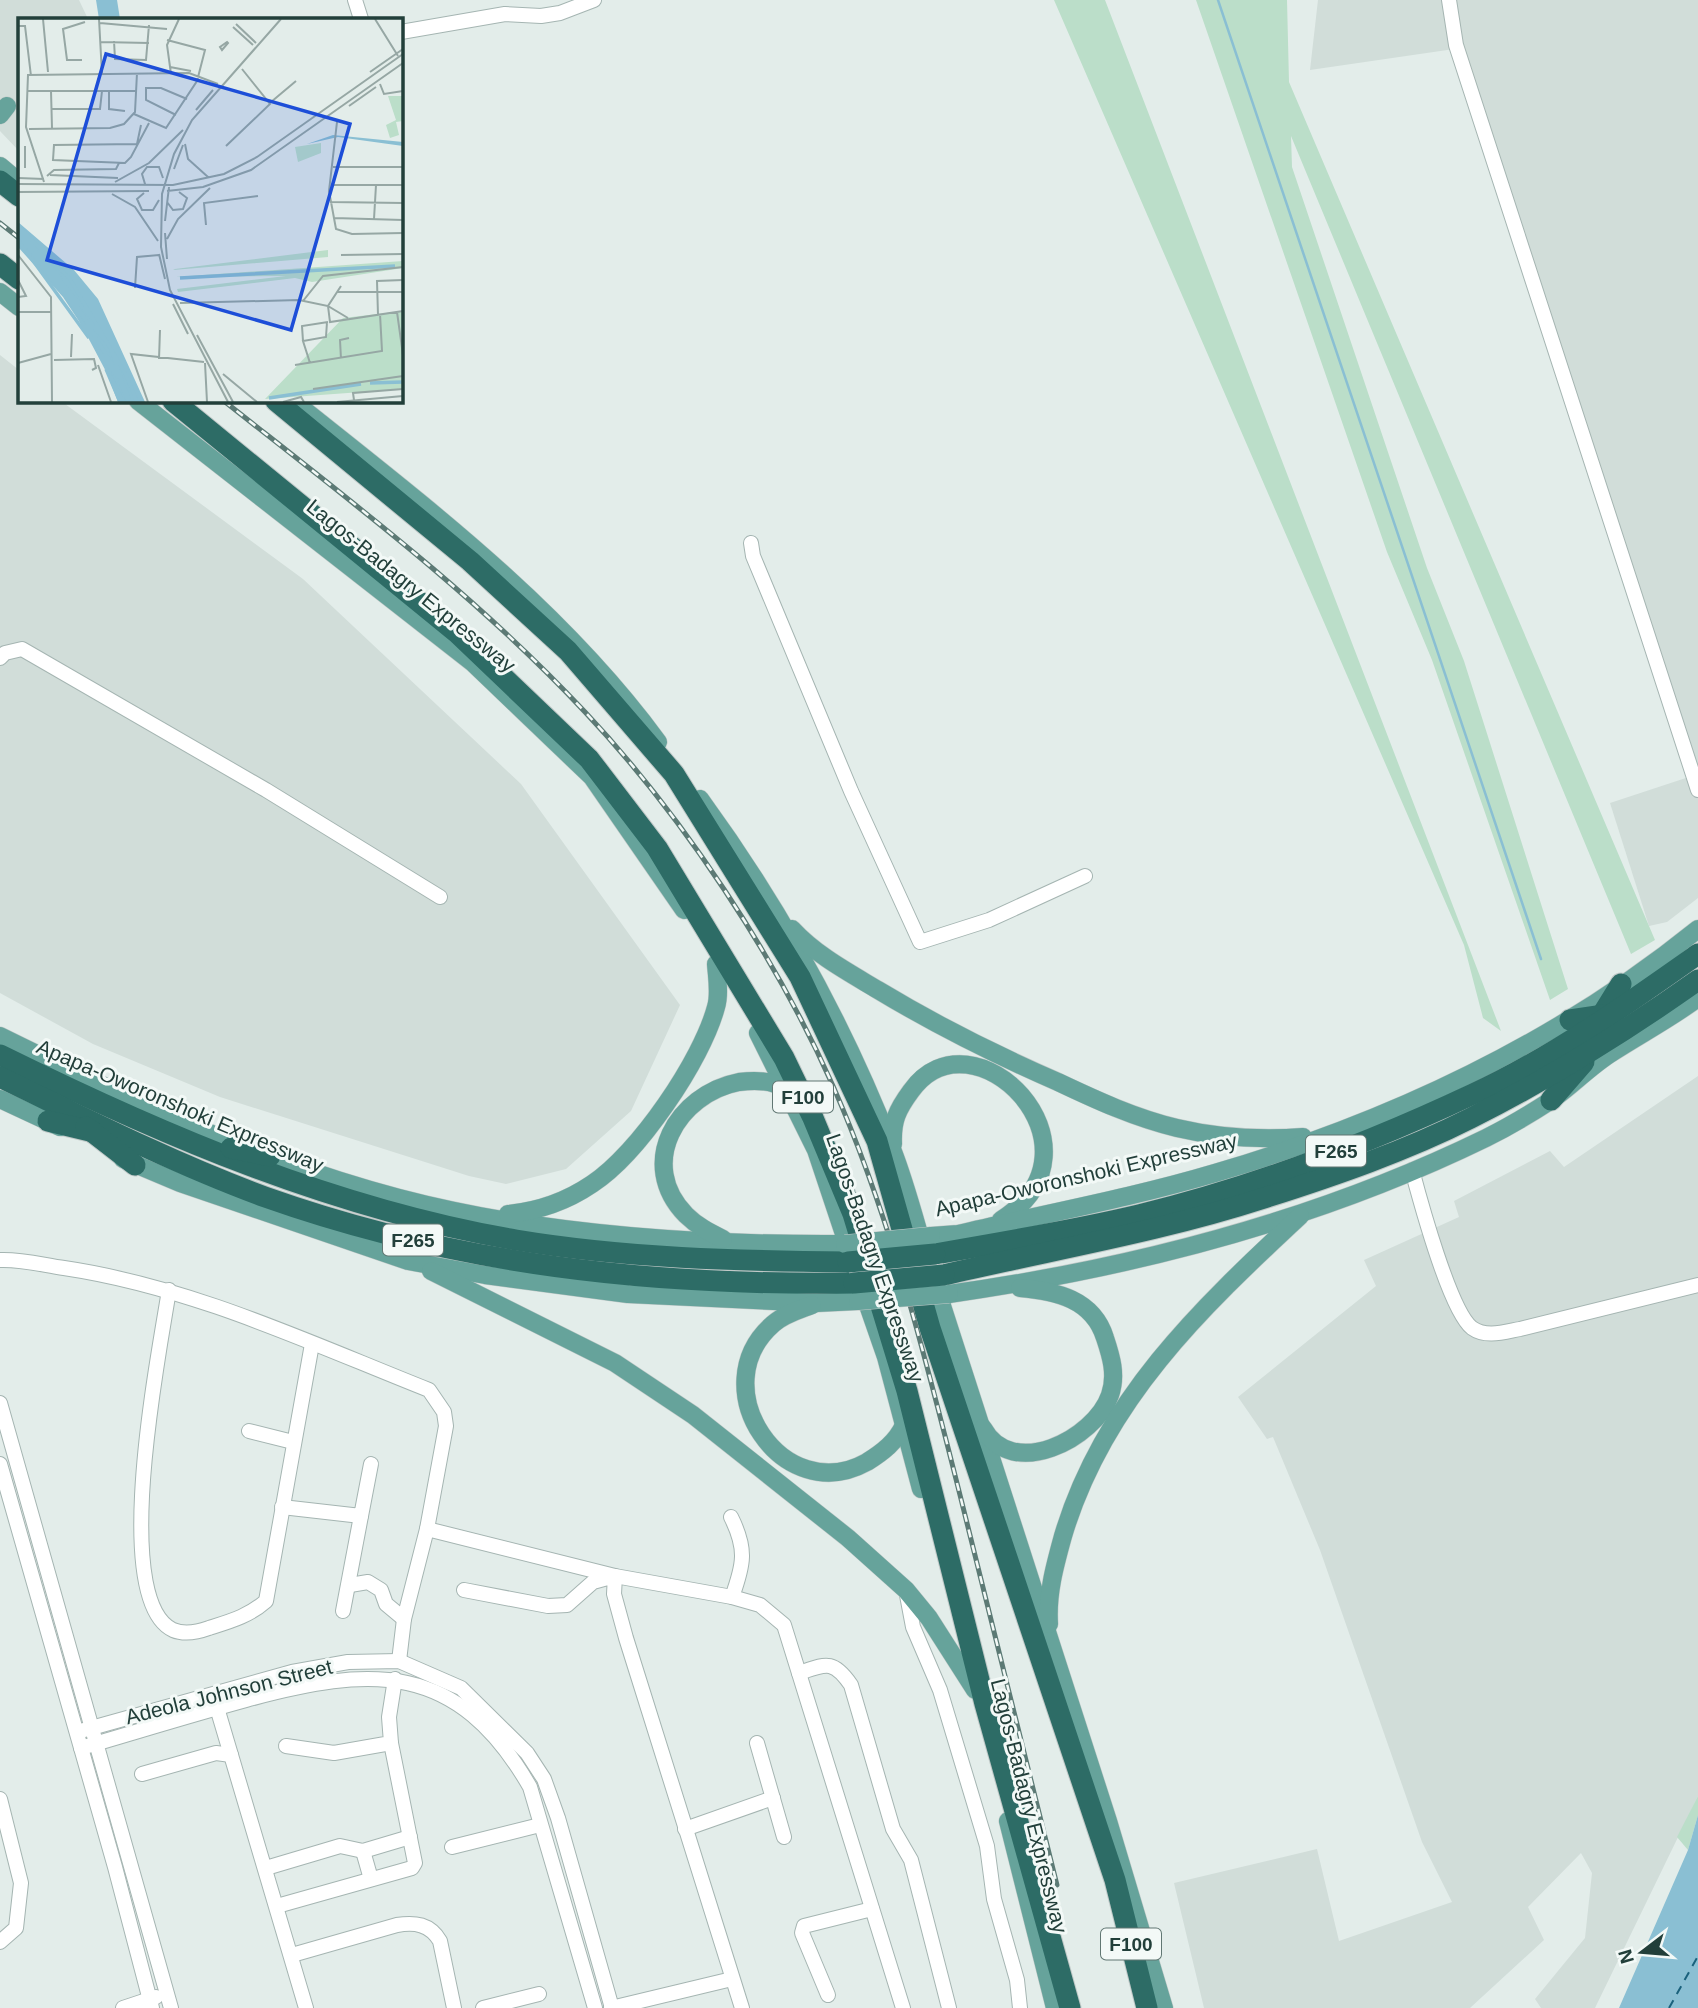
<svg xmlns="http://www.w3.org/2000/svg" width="1698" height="2008" viewBox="0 0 1698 2008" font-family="Arial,sans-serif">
<rect width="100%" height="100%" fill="#e3edea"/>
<g fill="#d1ddd9">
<path d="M0,0h79l9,19h-69v132l-19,-20z"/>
<path d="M1318,0h380v766l-237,-718 -151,22z"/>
<path d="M0,355l19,15v31h42l242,178 218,205 159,221 -49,106 -65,58 -60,15 -37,-8 -249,-79 -127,-53 -93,-51z"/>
<path d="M1698,774v124l-31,24 -18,4 -39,-123z"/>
<path d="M1698,1076v720l-103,212h-54l-6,-9 50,-61 7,-65 -11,-20 -53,54 16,33 -74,68h-266l-30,-125 143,-34 22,92 113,-39 -30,-60 -102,-292 -47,-113 -6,2 -29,-42 138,-111 -12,-26 95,-43 -5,-16 96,-50 14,16z"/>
</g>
<g fill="#bbdec9">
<path d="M1054,0h51l396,1031 -18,-13 -19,-73z"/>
<path d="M1196,0h91l2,82 366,858 -24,14 -340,-818 1,31 135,401 37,93 104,328 -18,11 -118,-340 -45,-108z"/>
<path d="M1698,1796v19l-10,35 -11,-13z"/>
</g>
<g fill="#8abfd3">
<path d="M96,0h21l3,19h-21z"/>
<path d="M1698,1815v193h-79l69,-158z"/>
</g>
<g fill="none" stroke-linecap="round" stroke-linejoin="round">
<path stroke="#8abfd3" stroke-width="2.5" d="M1218,0l323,959"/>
<path stroke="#1a617c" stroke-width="2" stroke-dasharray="9 7" stroke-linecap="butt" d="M1669,2008l29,-52"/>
<g stroke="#a5b5b2" stroke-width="16">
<g id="minor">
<path d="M355,0l6,19"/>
<path d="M1449,0l7,45 242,745"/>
<path d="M401,32l104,-18 36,2 19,-3 34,-13"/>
<path d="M751,543l2,13 98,235 69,151 69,-22 96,-44"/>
<path d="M0,658l5,-5 17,-4 244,141 174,107"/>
<path d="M1412,1170c8,30 38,141 60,158 14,10 32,4 48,1l178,-44"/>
<path d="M0,1260c21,-1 43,5 64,8 128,19 246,75 365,122l15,22 2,14 -19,103 -23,90 -5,42"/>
<path d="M169,1290c-9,59 -60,310 4,340 12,5 25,2 36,-2 22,-7 40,-12 57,-27l46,-257"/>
<path d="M0,1403l171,605"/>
<path d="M249,1431l44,11"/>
<path d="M0,1464l115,403 37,141"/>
<path d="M282,1507l79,9 10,-52"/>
<path d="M731,1517c16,32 13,47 1,80"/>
<path d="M427,1529l188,47 117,21 28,8 24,20 119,383"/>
<path d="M350,1585l18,-3 13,8 5,14 18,15"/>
<path d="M464,1590l84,16 19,-1 26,-23 22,-6 -1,18 12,44 116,370"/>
<path d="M906,1590l7,37 27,63 47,156 7,53 23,81 3,28"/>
<path d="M343,1611l18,-95"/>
<path d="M799,1673c27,-9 34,-14 52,12l42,144 18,31 38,148"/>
<path d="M215,1701l91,307"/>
<path d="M77,1732l215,-60 56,-10 51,-1 62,27 66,65 17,26 14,39 54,190"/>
<path d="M757,1743l27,94"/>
<path d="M286,1746l48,7 57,-10 -2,-26 6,-38"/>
<path d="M81,1748c55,-16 110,-33 165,-48 125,-34 211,-40 284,87l65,221"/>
<path d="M142,1774l74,-21 15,2"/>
<path d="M0,1799l21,84 -5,45 -16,14"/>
<path d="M685,1829l88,-31"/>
<path d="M452,1847l88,-22"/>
<path d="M363,1851l8,28"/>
<path d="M266,1868l74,-22 23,5 47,-14"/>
<path d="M277,1906l135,-38 3,-5 -24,-120"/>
<path d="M292,1955l105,-30c18,-3 33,-1 43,16l14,67"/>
<path d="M828,1995l-26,-62 2,-7 68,-17"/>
<path d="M123,2008l33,-11"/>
<path d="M483,2008l56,-14"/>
<path d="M611,2008l121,-29"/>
</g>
</g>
<g stroke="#c1c9c8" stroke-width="19">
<g id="major">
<path d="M0,115l7,-9"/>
<path d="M0,166l19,16"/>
<path d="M0,292l19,15"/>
<path d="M138,401l335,262 119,114 92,133"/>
<path d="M293,401c130,104 266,206 365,341"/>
<path d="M700,799c78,107 144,226 192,350 13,33 22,68 32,102"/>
<path d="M792,929c24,26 56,43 86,61 58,35 118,65 180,92 38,18 77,36 119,46 42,10 84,12 126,9"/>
<path d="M758,1033l58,117 36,108"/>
<path d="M0,1036c152,75 312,150 480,180 120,22 243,29 365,28"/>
<path d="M0,1099l60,28"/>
<path d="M893,1144c-1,-23 4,-34 18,-53 61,-86 204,56 90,129"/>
<path d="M123,1159l57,24 228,78 77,14 143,19 189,9 41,-2"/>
<path d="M508,1214c31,-3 59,-13 84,-30 46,-30 110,-124 124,-177 4,-13 1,-29 0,-43"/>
<path d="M931,1236l27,-2c85,-20 173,-36 257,-61 173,-51 342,-130 483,-244"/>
<path d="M723,1239c-14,-7 -26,-13 -37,-24 -50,-51 -9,-121 53,-133 16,-2 35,-2 47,8"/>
<path d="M431,1271l184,92 78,52 155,123 58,52 23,28 46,72"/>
<path d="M934,1281l174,540 56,187"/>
<path d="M862,1288l24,69 35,132"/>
<path d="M949,1294c184,-26 369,-74 537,-156 22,-11 44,-24 64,-37 22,-15 40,-35 63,-49 28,-18 58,-34 85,-54"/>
<path d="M812,1305c-13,5 -28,9 -39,19 -72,63 10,185 94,138 16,-10 29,-20 37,-37"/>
<path d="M983,1428c29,53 112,11 127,-33 7,-20 1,-39 -5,-57 -12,-39 -49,-47 -85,-50"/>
<path d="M1049,1624c-2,-31 6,-59 14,-88 40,-135 137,-227 237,-320"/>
<path d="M1008,1821l47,187"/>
</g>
</g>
<g stroke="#c1c9c8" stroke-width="23">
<g id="highway">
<path d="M0,181l19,15"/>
<path d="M0,264l19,15"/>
<path d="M173,401l283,231 133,127 68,89 127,210 29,60 40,96 54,177 78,313 85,304"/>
<path d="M276,401l194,160 98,90 106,123 126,203 77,164 53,187 185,552 32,128"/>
<path d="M1600,1018l21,-34"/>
<path d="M1570,1020l34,-5"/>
<path d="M0,1055c164,81 335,154 516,185 109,18 221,21 332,22"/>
<path d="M0,1077c86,42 175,87 265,120 192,68 387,89 589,86"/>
<path d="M1551,1100l33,-38"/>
<path d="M48,1121l46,11"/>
<path d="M86,1127l49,38"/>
<path d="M231,1148l39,8"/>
<path d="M935,1254c68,-12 137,-23 204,-39 114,-28 228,-71 334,-121 80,-37 153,-89 225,-140"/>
<path d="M944,1275c106,-25 215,-43 320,-77 69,-22 142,-47 207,-80 79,-40 155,-87 227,-138"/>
</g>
</g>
<use href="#minor" stroke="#fff" stroke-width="14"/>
<use href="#major" stroke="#66a39b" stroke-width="18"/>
<use href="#highway" stroke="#2d6c66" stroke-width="21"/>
<g stroke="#5c7a75" stroke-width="5">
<g id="rail">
<path d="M0,223l19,15"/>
<path d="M224,401c124,98 253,195 361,311 97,103 191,245 248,374 58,132 93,274 128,413 32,129 64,257 96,386"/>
</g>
</g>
<use href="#rail" stroke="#f3f9f7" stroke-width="2.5" stroke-dasharray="8" stroke-linecap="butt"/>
<g stroke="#c1c9c8" stroke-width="19" stroke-linecap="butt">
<g id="major-bridge">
<path d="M845,1244l86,-8"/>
<path d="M858,1301l91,-7"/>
</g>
</g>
<g stroke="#c1c9c8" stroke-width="23" stroke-linecap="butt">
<g id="highway-bridge">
<path d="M848,1262l87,-8"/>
<path d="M854,1283l90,-8"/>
</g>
</g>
<use href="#major-bridge" stroke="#66a39b" stroke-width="18"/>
<use href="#highway-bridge" stroke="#2d6c66" stroke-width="21"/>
</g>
<g text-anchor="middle" stroke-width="6" stroke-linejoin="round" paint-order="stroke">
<g fill="#f3f9f7" stroke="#617773" stroke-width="2">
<rect x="773" y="1081.5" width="60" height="31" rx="5"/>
<rect x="1306" y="1135.5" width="60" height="31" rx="5"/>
<rect x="383" y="1224.5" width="60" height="31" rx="5"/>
<rect x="1101" y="1928.5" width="60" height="31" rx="5"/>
</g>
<g font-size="19" font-weight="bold" fill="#223f3a">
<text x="803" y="1104">F100</text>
<text x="1336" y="1158">F265</text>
<text x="413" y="1247">F265</text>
<text x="1131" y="1951">F100</text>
</g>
<g font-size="21" fill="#223f3a" stroke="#f3f9f7">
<text transform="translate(411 586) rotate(39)" y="7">Lagos-Badagry Expressway</text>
<text transform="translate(180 1106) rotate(23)" y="7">Apapa-Oworonshoki Expressway</text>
<text transform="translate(1086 1175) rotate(-13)" y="7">Apapa-Oworonshoki Expressway</text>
<text transform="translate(875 1258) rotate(71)" y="7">Lagos-Badagry Expressway</text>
<text transform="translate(229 1692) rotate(-14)" y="7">Adeola Johnson Street</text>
<text transform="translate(1029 1806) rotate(76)" y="7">Lagos-Badagry Expressway</text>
</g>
</g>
<g transform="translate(18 18)">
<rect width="385" height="385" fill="#e3edea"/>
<path d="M370,78h15v25l-7,1 3,13 -9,3 -4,-13 10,-5zM303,125v10l-23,9 -3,-15zM310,232v7l-155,13 2,-1zM385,243v7l-91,14 -17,-4 -117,14 -1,-3 109,-13 -111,1zM385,293v78l-138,10 78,-81z" fill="#bbdec9"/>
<path d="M315,117l70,7v4l-65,-9 -31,7zM0,204l56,48 24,29 47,103h-27l-20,-52 -35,-53 -45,-50z" fill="#8abfd3"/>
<path fill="none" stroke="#8abfd3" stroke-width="3.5" d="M0,208l52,53 55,94 12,29M0,211l74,90M0,215l57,76 49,93M0,222l71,98M16,233l38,48M20,233l23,28M162,260l215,-12M53,278l49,82M53,281l15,21M70,302l17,20M67,307l10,19M93,332l19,52M81,333l19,27M88,351l14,33M101,362l9,22M352,365l33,-1M251,380l92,-14"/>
<path fill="none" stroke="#96a7a4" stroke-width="2" d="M25,1l5,53M81,1l3,55M357,1l23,37M82,5l67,6M218,6l20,19M0,8h7l6,50M215,9l20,18M96,23l1,18 31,1 3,-35M82,24l49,1M209,24l1,1 -6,7 -2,-3zM64,42h-15l-4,-31 22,-7M152,49l21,4M352,54l33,-23M153,56l-4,-29 12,-26M362,66l4,10 19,-3M10,73h109M33,73l1,37M91,73v18l16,2M253,84l25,-21M331,88l27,-19M33,91h49l2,-18M178,92l17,-20M116,96l32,14 31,-47 8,-31 -38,-10M158,97l-30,-15v-12h15l26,11M319,104l-8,69 7,38 16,5 51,-1M123,107l-4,19 -83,1 -1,15 72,3 6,-6 18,-34M11,111l81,-1 14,-4 11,-12 2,-39M167,126l3,15 20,18M7,128v22M208,128l44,-42 -28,-35M315,149h70M156,151l9,-24M32,157l68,3M29,158l7,-6 62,-1 3,-6M0,160l26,1M26,164l-18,-55 2,-52 161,-2 29,11M97,164l34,-19 34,-33M0,166l155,1 51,-11 33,-17 146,-103M127,166l-3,-10 5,-7h12l4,11M313,167h72M149,173l36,-4 48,-17 152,-107M0,174l131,-1M126,175l-7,6 5,11h11l6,-10M94,176l23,13 23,34M149,184l6,8 10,-1 4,-11 -8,-6M312,184l73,1M316,200l69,2M356,201l2,-34M147,203l4,-34M188,207l-2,-22 54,-7M147,215l2,26M149,221l11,-20 32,-31M141,236l6,25M0,237l33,42 1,105M323,237l62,-1M0,262l8,16 -8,1M323,268l-13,20 20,12M117,270l2,-31 22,-2M320,274h65M285,283l20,-25 80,-9M162,285l119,-3 29,6 2,16 73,-11M155,286l15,30M0,294h34M379,294l6,43M360,297l-1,-34 26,-1M179,317l36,67M285,323l-1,-15 26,-4M53,339l1,-23M141,341l1,-29M323,341l-1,-19 9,-2M36,342l40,-1 2,9 -4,2M0,345l33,-9M187,345l2,39M292,345l-7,-22 23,-4 1,-15M80,347l13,37M277,347l87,-14 -2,-37M205,356l34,28M295,371l90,-13M336,382l-1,-7 50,-4M130,384l-17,-48 73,8M210,384l-58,-112 -9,-43 1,-53 12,-40 18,-34 89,-101M265,384l18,-5 3,5M319,384l66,-6"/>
<path fill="#1d4ed8" fill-opacity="0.15" stroke="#1d4ed8" stroke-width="3.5" d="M88,36l244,70 -59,206 -244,-70z"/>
<rect width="385" height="385" fill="none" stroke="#223f3a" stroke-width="3.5"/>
</g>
<g transform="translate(1642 1952) rotate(254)" stroke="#f3f9f7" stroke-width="5" paint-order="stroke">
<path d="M0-5L12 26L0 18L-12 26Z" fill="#223f3a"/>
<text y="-10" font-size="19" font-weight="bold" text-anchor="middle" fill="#223f3a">N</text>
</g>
</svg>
